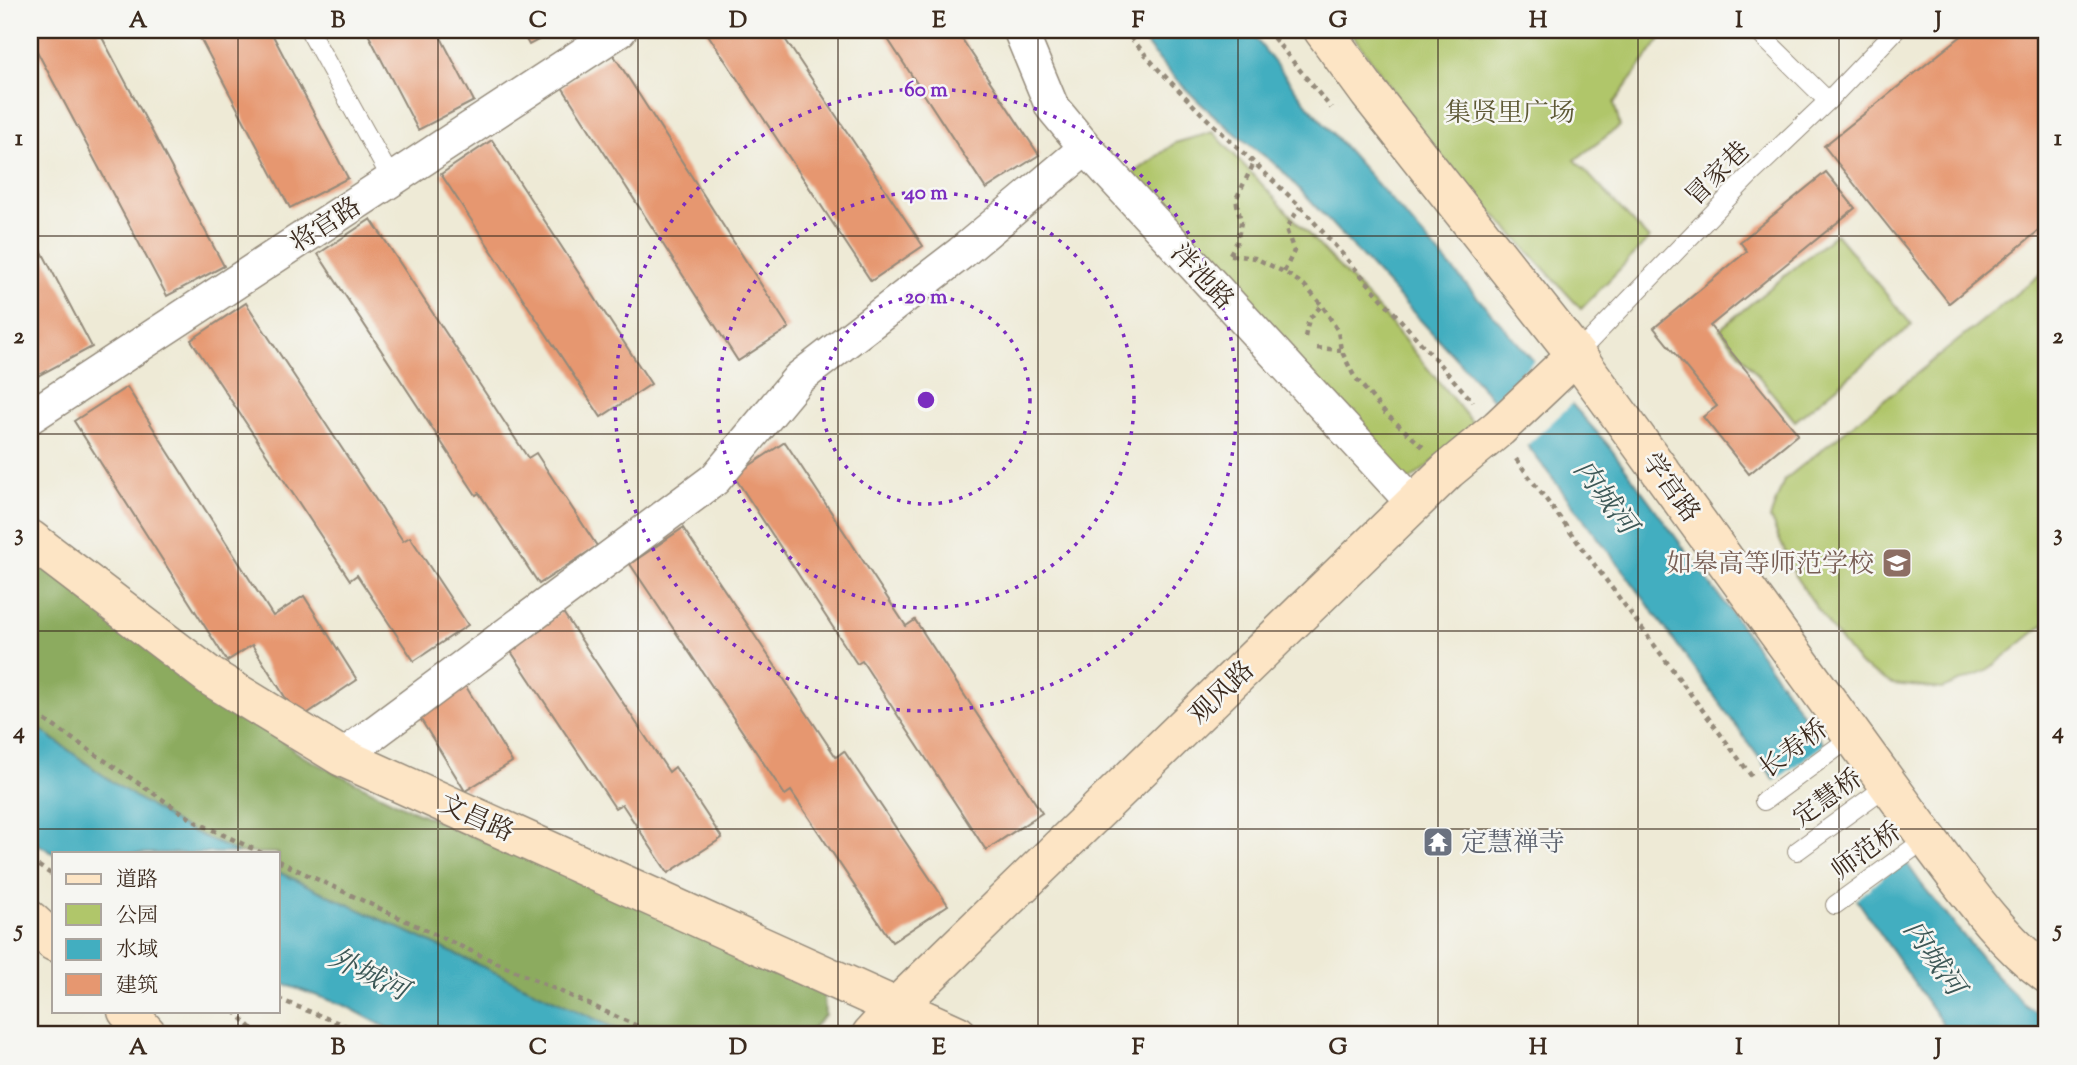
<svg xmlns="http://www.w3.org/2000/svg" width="2077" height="1065" viewBox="0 0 2077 1065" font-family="'Sorts Mill Goudy','Noto Serif SC',serif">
<rect width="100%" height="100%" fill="#f6f6f2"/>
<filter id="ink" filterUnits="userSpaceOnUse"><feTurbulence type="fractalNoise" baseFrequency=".0143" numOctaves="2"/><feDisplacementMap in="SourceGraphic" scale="14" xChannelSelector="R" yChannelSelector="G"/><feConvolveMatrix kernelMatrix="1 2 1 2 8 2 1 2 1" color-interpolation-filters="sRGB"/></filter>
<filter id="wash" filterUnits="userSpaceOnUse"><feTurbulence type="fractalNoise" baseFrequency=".00686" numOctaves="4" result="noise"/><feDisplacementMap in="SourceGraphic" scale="28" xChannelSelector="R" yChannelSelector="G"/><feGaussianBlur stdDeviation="1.57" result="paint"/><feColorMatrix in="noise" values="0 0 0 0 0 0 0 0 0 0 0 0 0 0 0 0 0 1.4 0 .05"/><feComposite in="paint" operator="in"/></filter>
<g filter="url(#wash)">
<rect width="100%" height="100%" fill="#eeead6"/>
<g fill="#b0c66a" stroke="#767844" stroke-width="2">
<path d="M1349,30h302l9,9 -46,64 6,23 -45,34 74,79 -68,70 -143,-156z"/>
<path d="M1213,132l170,182 93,113 -74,60 -277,-307 50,-37z"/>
<path d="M1836,234l76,91 -117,96 -75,-92z"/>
<path d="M2047,269v353l-60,49 -45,18 -50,-5 -32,-19 -24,-30 -39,-56 -27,-61 14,-38z"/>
</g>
<path fill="#8cab5e" stroke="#646a3e" stroke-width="2" d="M30,553l272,203 107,53 414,176 2,30 -18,20h-178l-351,-163v-19h-40l-57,-27 -66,-42 -85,-62z"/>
<g fill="#42aec0" stroke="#3e6c6f" stroke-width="2">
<path d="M1136,30h113l61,78 298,337 133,181 181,259 75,92 30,30 20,12v16h-111l8,-9 -184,-267 -132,-182 -144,-188 -206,-223c-52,-38 -105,-82 -142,-136z"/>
<path d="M30,722l85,62 66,42 57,27 -184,1 -24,-15z"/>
<path d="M278,872l311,144 40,19h-229l-54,-29 -68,-24z"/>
</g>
<g fill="#eeead6">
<path d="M1536,359l38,43 -50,46 -34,-44z"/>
<path d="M1826,743l81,114 -53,44 -82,-118z"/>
</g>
<g id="blocks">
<g fill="#e69770">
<path d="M30,30h68l126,236 -57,30 -137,-258z"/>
<path d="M196,30h74l78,148 -58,30z"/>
<path d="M366,30h71l37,71 -56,29z"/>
<path d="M521,30h36l-28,15z"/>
<path d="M705,30h74l144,216 -52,35z"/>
<path d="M882,30h74l83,125 -53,34z"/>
<path d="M1969,30h78v194l-98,79 -125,-157z"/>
<path d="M613,54l176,274 -51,33 -176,-274z"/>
<path d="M492,140l159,244 -50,33 -160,-243z"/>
<path d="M1826,172l29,36 -145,118 88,108 -49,40 -46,-57 14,-11 -63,-78 93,-77 -7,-9z"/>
<path d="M371,219l157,239 8,-5 61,93 -58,38 -60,-91 -3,2 -158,-241z"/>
<path d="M30,229l62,118 -56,30 -6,-12z"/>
<path d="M246,303l157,238 7,-4 58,88 -54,36 -57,-86 -7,5 -159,-240z"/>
<path d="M127,387l146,229 31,-20 53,84 -58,39 -47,-74 -25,16 -153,-240z"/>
<path d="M785,442l121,184 9,-6 127,193 -56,37 -124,-189 -5,3 -123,-188z"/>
<path d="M683,528l153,229 8,-6 104,154 -56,37 -101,-151 -6,4 -155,-231z"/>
<path d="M562,611l107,161 6,-5 47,71 -54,35 -46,-69 -7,4 -107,-161z"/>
<path d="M462,680l50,82 -47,29 -50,-81z"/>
</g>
</g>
</g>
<g filter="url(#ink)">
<use href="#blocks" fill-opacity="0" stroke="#948a7a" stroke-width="2"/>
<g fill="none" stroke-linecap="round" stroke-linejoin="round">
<g stroke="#948a7a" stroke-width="20">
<g id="lane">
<path d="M309,30l83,150"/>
<path d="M1756,30l72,71"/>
<path d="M1576,355l172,-178 80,-76 68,-71"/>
<path d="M1764,801l89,-65"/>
<path d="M1797,851l91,-66"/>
<path d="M1835,905l92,-67"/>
</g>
</g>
<g stroke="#948a7a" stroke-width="36">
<g id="street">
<path d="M1020,30l32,77 34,41 328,356"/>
<path d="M30,417l590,-387"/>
<path d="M342,757l373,-278 84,-101 162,-125 125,-105"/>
</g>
</g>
<g stroke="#948a7a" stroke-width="41">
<g id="secondary">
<path d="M1323,30l46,63 207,262 351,483c36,47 72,101 120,136"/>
<path d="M30,539l181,138 131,80 616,278"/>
<path d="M30,920l24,22"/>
<path d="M127,1011l21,24"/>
<path d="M871,1035l26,-29 551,-536 51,-42 77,-73"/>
</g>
</g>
<g stroke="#948a7a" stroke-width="4.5" stroke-dasharray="5 5" stroke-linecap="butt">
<path d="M1124,30l34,39 45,46 97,91 173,196"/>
<path d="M1267,30l64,78"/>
<path d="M1230,254l7,-12 4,-20 -5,-23 18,-36"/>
<path d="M1231,255l24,3 29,14 20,13 18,20 16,26 3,19 13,26 31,37 38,34"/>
<path d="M1284,272l10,-21 -8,-22 14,-22"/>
<path d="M1305,337l4,-18 13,-14"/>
<path d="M1317,348l24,2"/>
<path d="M1516,459l237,319"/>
<path d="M30,707l16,14 150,101 66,31"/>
<path d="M30,860l24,16"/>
<path d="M278,861l182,85 197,89"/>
<path d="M278,999l91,36"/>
<path d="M234,1011l25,24"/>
</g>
<use href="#lane" stroke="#fff" stroke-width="18"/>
<use href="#street" stroke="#fff" stroke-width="33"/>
<use href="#secondary" stroke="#fde5c5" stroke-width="38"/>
</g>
</g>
<path fill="none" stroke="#3b2a1e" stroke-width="2" stroke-opacity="0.55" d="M238,30v823M438,30v1005M638,30v1005M838,30v1005M1038,30v1005M1238,30v1005M1438,30v1005M1638,30v1005M1839,30v1005M30,236h2017M30,434h2017M30,631h2017M30,829h2017M238,1011v24"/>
<g fill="none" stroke="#7b2cbf" stroke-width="3.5" stroke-dasharray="3.5 7">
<circle cx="926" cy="400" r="104"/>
<circle cx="926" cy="400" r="208"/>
<circle cx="926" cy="400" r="311"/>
</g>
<defs>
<g id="school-square" transform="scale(1.575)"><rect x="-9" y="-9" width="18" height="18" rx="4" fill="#8d6e63" stroke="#f6f6f2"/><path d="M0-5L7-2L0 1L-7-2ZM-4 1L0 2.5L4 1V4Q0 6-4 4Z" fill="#fff"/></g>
<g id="temple-square" transform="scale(1.575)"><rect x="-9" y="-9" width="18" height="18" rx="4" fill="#6b7280" stroke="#f6f6f2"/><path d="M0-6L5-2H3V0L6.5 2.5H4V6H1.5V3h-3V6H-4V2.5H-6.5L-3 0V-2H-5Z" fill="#fff"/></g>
</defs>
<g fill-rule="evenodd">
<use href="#school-square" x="1897" y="563"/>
<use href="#temple-square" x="1438" y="842"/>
</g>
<g text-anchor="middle" stroke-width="5" stroke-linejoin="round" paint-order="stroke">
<g font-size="26" fill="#5e5935" stroke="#f6f6f2">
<text x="1510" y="121">集贤里广场</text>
</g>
<g font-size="26" fill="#3b2a1e" stroke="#f6f6f2">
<text transform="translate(1717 173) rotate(-45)" y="9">冒家巷</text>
<text transform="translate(325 224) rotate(-33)" y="9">将官路</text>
<text transform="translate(1203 276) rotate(47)" y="9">泮池路</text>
<text transform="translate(1672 487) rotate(54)" y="9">学宫路</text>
<text transform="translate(1221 692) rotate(-44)" y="9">观风路</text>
<text transform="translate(1793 748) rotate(-37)" y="9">长寿桥</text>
<text transform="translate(1827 797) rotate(-36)" y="9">定慧桥</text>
<text transform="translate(477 817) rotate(24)" y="9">文昌路</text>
<text transform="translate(1866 850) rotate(-36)" y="9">师范桥</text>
</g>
<g font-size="26" fill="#785e54" stroke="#f6f6f2" text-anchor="end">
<text x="1874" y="572">如皋高等师范学校</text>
</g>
<g font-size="26" fill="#5b616d" stroke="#f6f6f2" text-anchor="start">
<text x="1461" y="851">定慧禅寺</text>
</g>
<g font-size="28" font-style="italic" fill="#3d5857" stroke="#f6f6f2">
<text transform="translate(1606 496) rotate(53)" y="10">内城河</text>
<text transform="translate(1935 957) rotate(55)" y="10">内城河</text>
<text transform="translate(369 973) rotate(26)" y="10">外城河</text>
</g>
</g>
<circle cx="926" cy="400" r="10" fill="#7b2cbf" stroke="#f6f6f2" stroke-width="3.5"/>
<g font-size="21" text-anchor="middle" font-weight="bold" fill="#7b2cbf" stroke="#f6f6f2" stroke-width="5" stroke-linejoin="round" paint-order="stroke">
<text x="926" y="96">60 m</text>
<text x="926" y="199">40 m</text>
<text x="926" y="303">20 m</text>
</g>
<rect width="2077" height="1065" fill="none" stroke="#f6f6f2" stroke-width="77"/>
<rect x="52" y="852" width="228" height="161" fill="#f6f6f2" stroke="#aba49d" stroke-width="2"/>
<rect x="66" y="874" width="35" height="10" fill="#fde5c5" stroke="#aba49d" stroke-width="2"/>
<text x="116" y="886" font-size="21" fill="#3b2a1e">道路</text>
<rect x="66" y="904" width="35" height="21" fill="#b0c66a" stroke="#aba49d" stroke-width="2"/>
<text x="116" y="922" font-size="21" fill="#3b2a1e">公园</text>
<rect x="66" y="939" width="35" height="21" fill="#42aec0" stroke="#aba49d" stroke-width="2"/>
<text x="116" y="956" font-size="21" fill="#3b2a1e">水域</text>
<rect x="66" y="974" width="35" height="21" fill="#e69770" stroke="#aba49d" stroke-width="2"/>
<text x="116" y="992" font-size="21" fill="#3b2a1e">建筑</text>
<rect x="38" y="38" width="2000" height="988" fill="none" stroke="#3b2a1e" stroke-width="2.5"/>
<g font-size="23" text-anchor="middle" font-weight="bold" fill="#3b2a1e">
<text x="138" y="27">A</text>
<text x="338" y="27">B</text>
<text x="538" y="27">C</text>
<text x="738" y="27">D</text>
<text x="939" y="27">E</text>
<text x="1138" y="27">F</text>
<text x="1338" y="27">G</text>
<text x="1538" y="27">H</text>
<text x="1739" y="27">I</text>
<text x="1938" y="27">J</text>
<text x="19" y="145">1</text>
<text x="2058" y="145">1</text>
<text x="19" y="343">2</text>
<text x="2058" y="343">2</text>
<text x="19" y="540">3</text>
<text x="2058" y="540">3</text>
<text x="19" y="738">4</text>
<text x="2058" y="738">4</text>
<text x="19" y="936">5</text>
<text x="2058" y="936">5</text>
<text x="138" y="1054">A</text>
<text x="338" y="1054">B</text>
<text x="538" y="1054">C</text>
<text x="738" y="1054">D</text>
<text x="939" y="1054">E</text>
<text x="1138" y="1054">F</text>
<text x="1338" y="1054">G</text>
<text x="1538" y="1054">H</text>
<text x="1739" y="1054">I</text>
<text x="1938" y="1054">J</text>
</g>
</svg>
